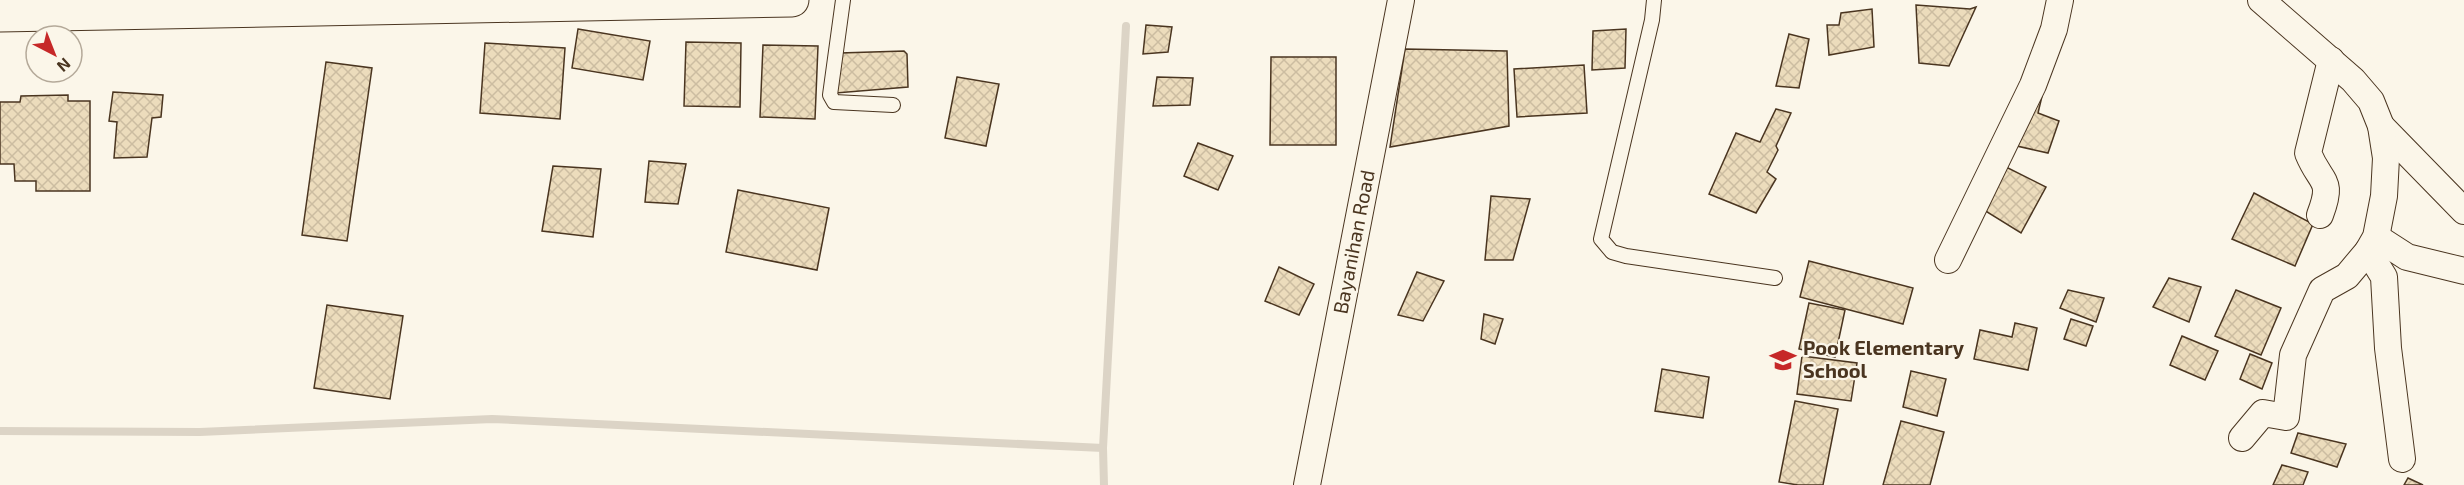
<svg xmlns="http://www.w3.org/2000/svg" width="2464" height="485" viewBox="0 0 2464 485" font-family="'Exo 2',sans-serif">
<defs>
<pattern id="building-cross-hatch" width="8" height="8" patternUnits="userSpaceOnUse" patternTransform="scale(1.5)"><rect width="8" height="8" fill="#ecdcbc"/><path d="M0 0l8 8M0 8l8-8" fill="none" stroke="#ccbda1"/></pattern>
</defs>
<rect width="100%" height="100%" fill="#fbf6e9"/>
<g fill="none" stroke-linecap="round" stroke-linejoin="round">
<g stroke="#dcd4c6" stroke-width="8">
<path d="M0,431l200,1 292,-13 611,29"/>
<path d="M1104,485l-1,-37 23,-422"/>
</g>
</g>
<g fill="url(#building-cross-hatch)" stroke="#4a3520" stroke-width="1.5">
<path d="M1916,5l54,4 6,-2 -27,59 -30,-3z"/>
<path d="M1872,9l2,38 -45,8 -2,-30h12l2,-12z"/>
<path d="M1146,25l26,2 -4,25 -25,2z"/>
<path d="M578,29l72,12 -7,39 -71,-12z"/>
<path d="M1626,29l-1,39 -33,2 1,-39z"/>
<path d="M1789,34l20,5 -10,49 -23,-2z"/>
<path d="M686,42l55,1 -1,64 -56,-1z"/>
<path d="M485,43l80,5 -5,71 -80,-6z"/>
<path d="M763,45l55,1 -3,73 -55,-2z"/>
<path d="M1405,49l102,2 2,75 -119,21z"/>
<path d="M904,51l3,3 1,33 -72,6 4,-40z"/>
<path d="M1271,57h65v88h-66z"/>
<path d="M326,62l46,6 -25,173 -45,-6z"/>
<path d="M1584,65l3,48 -70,4 -3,-48z"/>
<path d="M957,77l42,7 -13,62 -41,-8z"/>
<path d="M1157,77l36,1 -3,27 -37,1z"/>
<path d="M113,92l50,3 -2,22 -9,1 -5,39 -33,1 3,-36 -8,-1z"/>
<path d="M2043,92l-5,21 21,8 -11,32 -49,-11z"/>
<path d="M68,95v6h22v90h-54v-10h-21l-1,-17h-14v-62h20l1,-6z"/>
<path d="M1776,109l15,4 -15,33 2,4 -11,22 9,7 -20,34 -47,-19 27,-61 24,9z"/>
<path d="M1198,143l35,13 -15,34 -34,-14z"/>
<path d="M649,161l37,3 -8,40 -33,-2z"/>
<path d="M2000,164l46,23 -25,46 -42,-26z"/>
<path d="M553,166l48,3 -8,68 -51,-6z"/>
<path d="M738,190l91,18 -12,62 -91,-18z"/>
<path d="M2254,193l59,31 -18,42 -63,-27z"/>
<path d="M1491,196l39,3 -17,61h-28z"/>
<path d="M1809,261l104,27 -10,36 -103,-27z"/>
<path d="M1279,267l35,17 -15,31 -34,-14z"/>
<path d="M1417,272l27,9 -21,40 -25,-6z"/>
<path d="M2169,278l32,9 -12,35 -36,-15z"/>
<path d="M2068,290l36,8 -8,24 -36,-14z"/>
<path d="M2236,290l45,18 -20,47 -46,-19z"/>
<path d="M1809,303l36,7 -10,47 -36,-8z"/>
<path d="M327,305l76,11 -13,83 -76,-11z"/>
<path d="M1484,314l19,5 -8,25 -14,-5z"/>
<path d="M2071,319l22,7 -7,20 -22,-7z"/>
<path d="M2015,323l22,5 -9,42 -54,-11 6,-29 32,7z"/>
<path d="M2182,336l36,15 -13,29 -35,-15z"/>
<path d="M2250,354l22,9 -10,26 -22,-10z"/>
<path d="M1802,356l55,7 -6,38 -54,-7z"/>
<path d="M1662,369l47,8 -6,41 -48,-7z"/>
<path d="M1911,371l35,8 -9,37 -34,-9z"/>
<path d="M1795,401l43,8 -15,76h-25l-19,-3z"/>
<path d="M1901,421l43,11 -14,53h-47z"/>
<path d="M2298,433l48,11 -9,23 -46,-14z"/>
<path d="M2282,465l26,7 -5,13h-30z"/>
<path d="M2408,478l15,7h-19z"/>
</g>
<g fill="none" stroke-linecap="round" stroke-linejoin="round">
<g stroke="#4a3520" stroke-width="16">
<g id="lane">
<path d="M843,0l-13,95 4,7 59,3"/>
<path d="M1654,0l-2,20 -51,219 11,13 14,4 149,22"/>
</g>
</g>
<g stroke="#4a3520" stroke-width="28">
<g id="street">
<path d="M2381,126l83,85"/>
<path d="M2320,215c14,-37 1,-30 -12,-62l23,-93"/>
<path d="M2376,237l31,20 57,14"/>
<path d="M2368,251l16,26 4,71 14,111"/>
<path d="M1948,260l85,-175 21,-56 6,-29"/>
<path d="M2242,438l21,-25 23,4 7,-62 29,-65 25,-14 21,-25 8,-14 8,-41 2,-38 -5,-32 -10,-25 -18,-21 -92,-80"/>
<path d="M1307,485l94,-485"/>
</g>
</g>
<g stroke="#4a3520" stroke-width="35">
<path id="secondary" d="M0,15l792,-15"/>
</g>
<use href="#lane" stroke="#fbf6e9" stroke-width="14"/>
<use href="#street" stroke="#fbf6e9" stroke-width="26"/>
<use href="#secondary" stroke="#fbf6e9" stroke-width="33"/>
</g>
<defs>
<g id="school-bare" transform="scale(2.07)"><path d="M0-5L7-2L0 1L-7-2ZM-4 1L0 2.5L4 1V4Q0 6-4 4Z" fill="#c62828" stroke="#fbf6e9" stroke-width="2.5" paint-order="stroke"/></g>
</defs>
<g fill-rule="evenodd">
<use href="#school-bare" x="1783" y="360"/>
</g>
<g text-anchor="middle" stroke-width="4.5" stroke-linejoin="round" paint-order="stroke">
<g font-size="20" fill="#4a3520" stroke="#fbf6e9">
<text transform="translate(1354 242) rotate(-79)" y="7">Bayanihan Road</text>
</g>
<g font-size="20" font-weight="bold" fill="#4a3520" stroke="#fbf6e9" text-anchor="start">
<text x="1803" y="355">Pook Elementary<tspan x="1803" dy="23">School</tspan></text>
</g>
</g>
<g transform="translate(54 54) rotate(138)"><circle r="28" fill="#fbf6e9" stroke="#b4a999" stroke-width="1.5"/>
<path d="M0-4.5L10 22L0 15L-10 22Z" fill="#c62828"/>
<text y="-9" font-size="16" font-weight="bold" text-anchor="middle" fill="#4a3520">N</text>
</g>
</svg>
